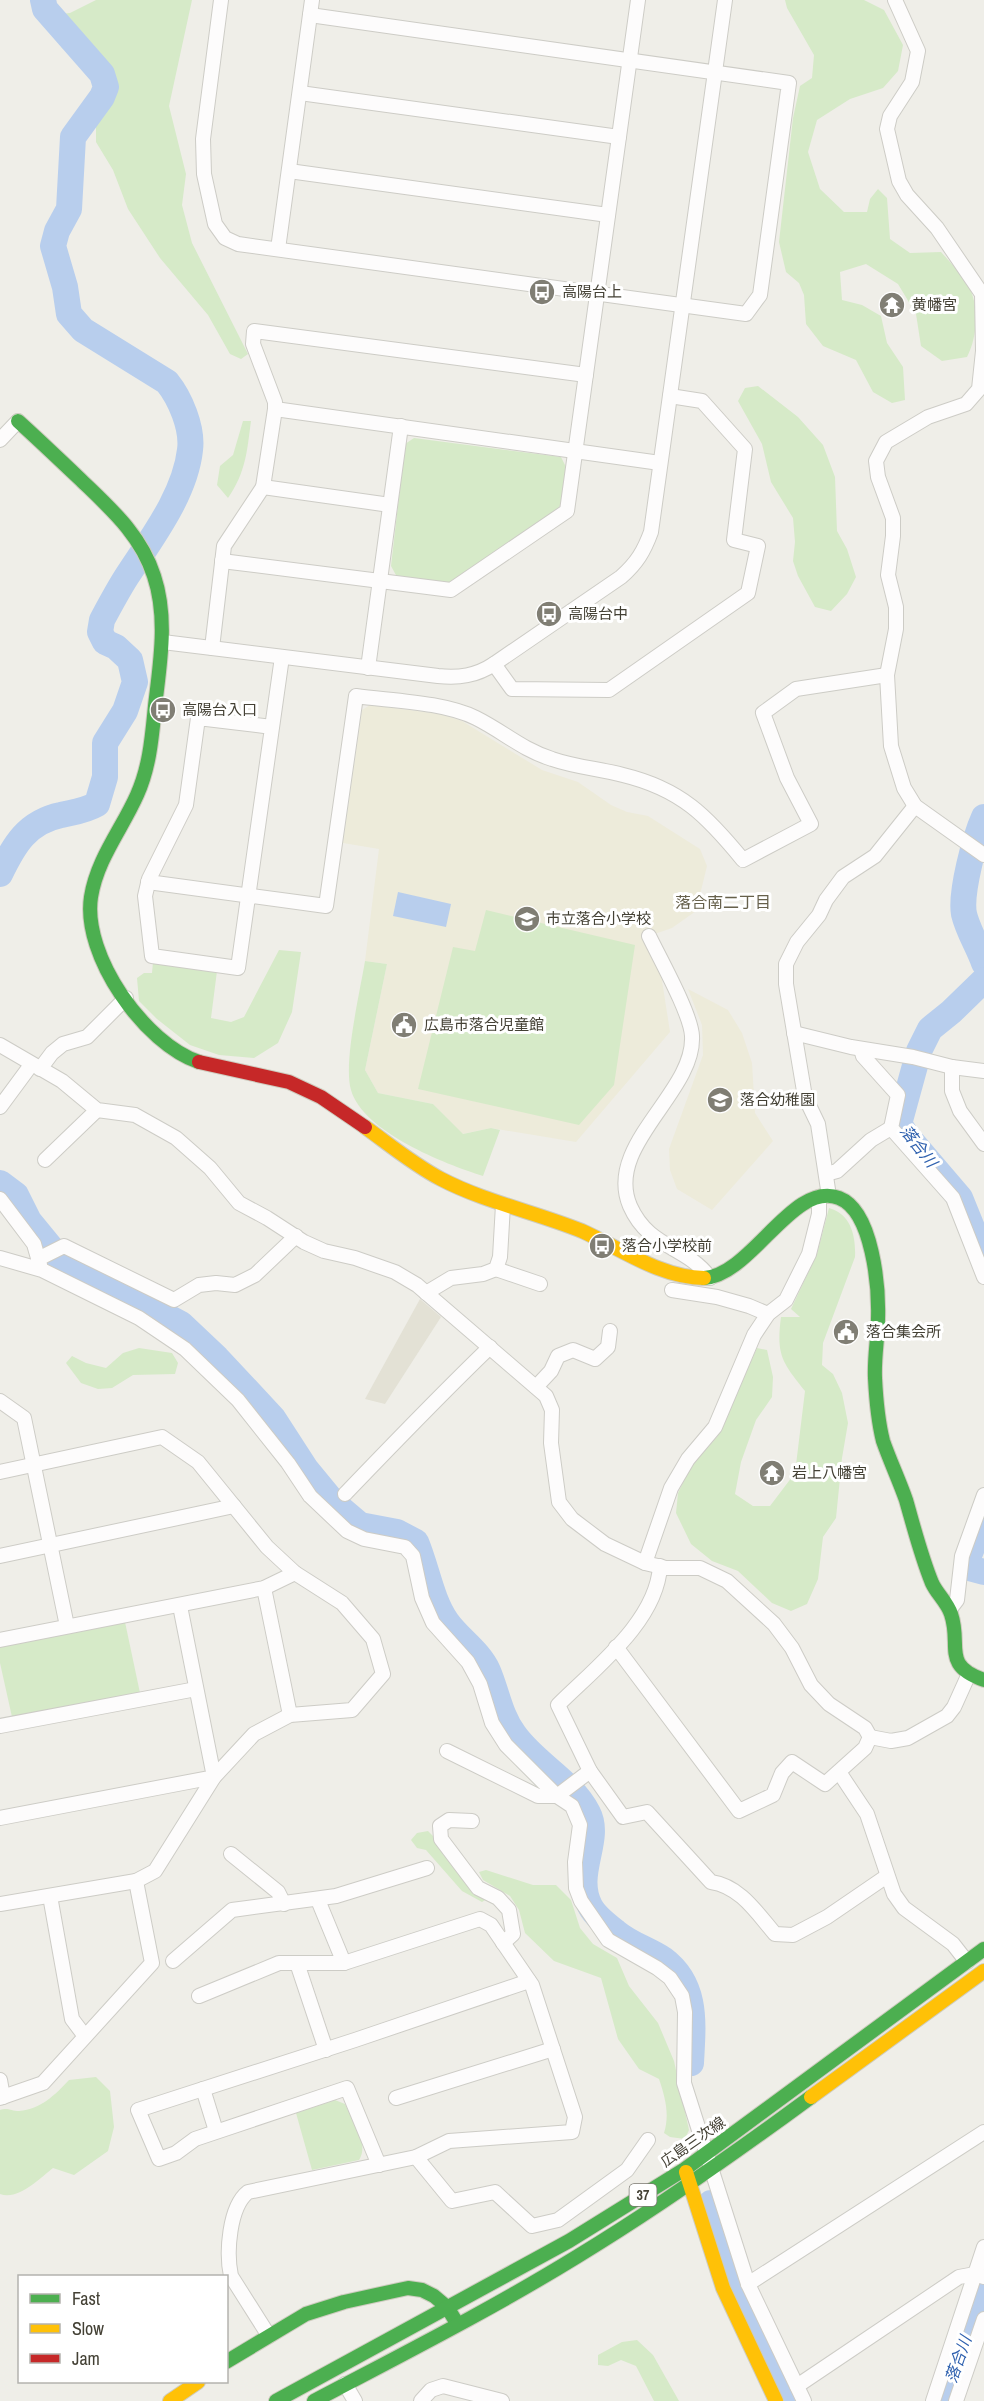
<svg xmlns="http://www.w3.org/2000/svg" width="984" height="2401" viewBox="0 0 984 2401" font-family="'Archivo Narrow','Noto Sans JP',sans-serif">
<rect width="100%" height="100%" fill="#efeee8"/>
<path fill="#e3e1d5" d="M420,1299l21,18 -56,87 -20,-5z"/>
<g fill="#edebda">
<path d="M370,705l70,9 22,7 80,49 36,12 33,23 16,7 21,4 52,33 7,17 -11,45 -24,17 -29,10 18,36 9,58 -94,110 -85,-14 -29,6 -29,-30 -55,-11 -13,-23 22,-106 -22,-3 14,-112 -36,-6 19,-133z"/>
<path d="M688,989l40,21 14,23 10,30 3,50 18,28 -61,69 -35,-21 -7,-19 -1,-21 34,-94 -1,-30z"/>
</g>
<g fill="#d6eac8">
<path d="M96,0h96l-23,106 17,68 -4,31 10,38 56,111 -7,5 -11,-5 -22,-39 -48,-57 -32,-49 -15,-39 -17,-28v-31l15,-23 -3,-16 -46,-24 -12,-22 2,-11 18,-2z"/>
<path d="M785,0h79l20,10 19,35 -5,26 -15,17 -33,11 -33,21 -9,32 12,37 24,23h23l3,-13 8,-10 9,9 3,41 20,14 31,-1c7,8 15,16 22,25 17,21 16,57 4,80l-25,4 -21,-15 -5,-32 -18,-30 -32,-20 -26,8 2,28 20,5 19,11 6,27 16,24 2,33 -13,3 -19,-11 -17,-32 -33,-14 -17,-22 -2,-29 -5,-12 -13,-11 -7,-30 14,-124 7,-32 12,-8 2,-23 -27,-47z"/>
<path d="M758,386l40,31 25,28 12,32 2,54 10,18 9,28 -9,17 -16,17 -16,-4 -17,-31 -5,-15 2,-19 -2,-24 -22,-36 -9,-38 -24,-43 7,-13z"/>
<path d="M243,421h8c-4,30 -5,51 -23,77l-11,-13 3,-19 13,-11z"/>
<path d="M414,438l147,19 5,10 -4,35 -4,7 -110,74 -51,-6 -6,-11 14,-122z"/>
<path d="M486,910l149,35 -21,140 -35,40 -161,-36 35,-142 22,4z"/>
<path d="M279,950l22,2 -9,60 -14,31 -24,15 -35,-3 -29,-10 -33,-26 -18,-18 -2,-23 7,-5h8l1,-11 64,9 -6,47 20,4 13,-5z"/>
<path d="M365,961l22,3 -22,106 13,23 55,11 30,30 28,-6 9,2 -17,46c-38,-12 -120,-44 -132,-86 -8,-27 9,-98 14,-129z"/>
<path d="M829,1208c22,6 27,28 26,49l-32,86 -1,22 11,9 9,19 6,30 -6,35 -6,60 -13,19 -5,42 -11,25 -16,7 -19,-8 -34,-32 -26,-10 -21,-17 -15,-31 2,-20 13,-27 26,-29 40,-89 10,2 6,27 -1,20 -16,23 -15,42 -6,32 18,12h17l25,-33 10,-82c-23,-29 -29,-36 -24,-74h19l-9,-8 26,-55z"/>
<path d="M139,1348l33,5 6,10 -3,11 -42,1 -21,13 -14,1 -17,-6 -15,-20 6,-7 14,7 20,5 17,-15z"/>
<path d="M125,1622l15,71 -128,24 -12,-54v-16z"/>
<path d="M428,1831l9,9 48,60 -3,2 -20,-11 -36,-41 -9,-2 -6,-8 6,-7z"/>
<path d="M486,1870l47,15h23l15,15 9,28 13,16 24,14 12,28 29,37 16,38 15,69 -4,9 -15,-2 -6,-4c6,-19 1,-36 -5,-54l-20,-10 -21,-30 -17,-61 -47,-17 -29,-28 -6,-23 -9,-14 -27,-16 -4,-8z"/>
<path d="M96,2077l14,14 4,36 -6,24 -34,24 -21,-7c-13,10 -35,33 -53,26v-84c8,-3 11,1 19,1 22,-2 36,-16 50,-31z"/>
<path d="M335,2100l10,4c7,16 25,40 14,56l-47,10 -16,-57z"/>
<path d="M637,2340l16,15 26,46h-25l-18,-35 -15,-6 -13,6 -10,-1v-10l24,-13z"/>
</g>
<path fill="#b8ceed" d="M398,892l53,12 -5,23 -53,-11z"/>
<g fill="none" stroke-linecap="round" stroke-linejoin="round">
<g stroke="#b8ceed" stroke-width="26">
<path d="M984,817c-9,20 -24,76 -20,97 4,17 14,32 20,49"/>
<path d="M0,874c14,-29 27,-52 61,-59 13,-3 24,-4 36,-11l8,-27v-34l20,-32 10,-29 -5,-22 -14,-13 -11,-5 -5,-10 2,-12c8,-15 16,-30 25,-44 24,-37 58,-81 63,-126 3,-22 -10,-52 -23,-68l-84,-52 -14,-16 -4,-27 -12,-41 4,-15 12,-22 4,-72 29,-40 4,-10 -4,-13 -57,-65 -2,-9"/>
<path d="M984,980l-33,32 -21,17 -11,22 -20,73 8,12 53,62 24,59"/>
<path d="M0,1183l16,12 13,26 32,39 120,64 36,34 56,60 33,51 28,34 26,22 37,7 19,10c11,26 15,57 31,80 12,17 32,29 41,49 9,21 12,44 26,63 21,30 57,46 74,79 14,27 -15,61 2,93 5,10 17,19 26,26 14,12 32,17 47,27 35,26 30,65 28,104"/>
<path d="M984,1518l-16,40 1,10 15,4"/>
<path d="M711,2203l26,81 15,36 39,81"/>
<path d="M944,2401l40,-117"/>
</g>
<g stroke="#cdccc6" stroke-width="16">
<g id="street">
<path d="M221,0l-18,139 1,35 11,50 10,14 13,6 508,70 14,-19 29,-212 -479,-68"/>
<path d="M895,0l23,51 -6,31 -22,34 -3,13 12,52 8,14 30,33 45,66 1,57 -4,38 -13,15 -38,13 -42,25 -10,19 2,16 15,41v18l-5,39 8,32v22l-9,46 4,71 13,42 11,18 69,49"/>
<path d="M300,93l319,44"/>
<path d="M289,171l319,44"/>
<path d="M278,249l34,-249"/>
<path d="M275,409l385,54"/>
<path d="M0,440l18,-19"/>
<path d="M263,487l127,18"/>
<path d="M222,561l229,29 116,-79 71,-511"/>
<path d="M163,642l275,34c21,2 38,0 56,-12l127,-87c16,-14 23,-26 30,-45l74,-532"/>
<path d="M212,648l12,-102 39,-59 12,-78v-7l-22,-58 1,-13 332,44"/>
<path d="M494,664l18,25 97,1 139,-97 10,-47 -24,-6 11,-91 -43,-48 -32,-5"/>
<path d="M368,668l33,-242"/>
<path d="M272,727l-74,-9 -12,87 -37,74 -4,17 7,60 86,12 44,-311"/>
<path d="M148,882l178,24 30,-210c37,5 87,6 120,22 28,14 45,31 76,41 23,8 48,10 71,16 58,14 84,41 120,85l68,-36 -24,-46 -24,-65 33,-24 91,-14"/>
<path d="M649,936c11,23 42,78 43,100 3,57 -88,109 -62,170 19,43 56,39 80,72"/>
<path d="M794,1033l57,14 62,10 39,10 32,4"/>
<path d="M0,1045l62,36 35,29 38,5 41,23 34,30 29,35 28,15 37,24 20,9 31,7 40,14 22,13 129,111 6,14 -1,33 8,59 13,17 33,25 40,19 21,5h34l27,13 47,43 18,24 19,37 18,19 36,24 5,9 -5,11 -40,36 -33,-22 -10,11 -9,22 -34,16 -123,-164"/>
<path d="M861,1049l2,7 35,39 -7,33 62,70 31,79"/>
<path d="M952,1067v24l8,20 24,33"/>
<path d="M40,1069l12,-16 11,-9 24,-7 39,-39"/>
<path d="M0,1107l31,-42"/>
<path d="M45,1160l52,-50"/>
<path d="M826,1174l11,-3 34,-31 20,-12"/>
<path d="M829,1196l-11,-72 -13,-27 -19,-113v-20l11,-22 22,-27 7,-15 17,-23 32,-21 40,-50"/>
<path d="M0,1199l34,45 6,21"/>
<path d="M0,1258l42,12 97,48 46,31 53,51 50,63 22,33 37,35 17,8 41,8 8,9 9,42 11,25 35,39 12,22 12,39 14,22 51,51 15,10 8,19 -5,37 1,26 5,13 27,39 49,28 13,10 12,18 3,16 -1,71 64,201 56,117"/>
<path d="M38,1259l26,-13 110,54 25,-15 17,-2 19,2 20,-10 41,-39"/>
<path d="M496,1269l44,15"/>
<path d="M672,1290l45,7 32,9 19,8"/>
<path d="M426,1293l25,-15 32,-4 13,-5 4,-12 3,-52"/>
<path d="M536,1387l15,-16 7,-15 15,-6 22,9 13,-12 2,-16"/>
<path d="M0,1401l24,17 43,208"/>
<path d="M0,1472l162,-35 36,25 69,85 28,26 47,30 31,36 10,35 -31,36 -62,5 -36,19 -40,43 -59,94 -19,10 16,82 -109,120 -43,15"/>
<path d="M345,1494c48,-50 95,-99 145,-147"/>
<path d="M0,1556l234,-50"/>
<path d="M645,1563l26,-75 17,-29 27,-32 39,-92 14,-21 18,-14 23,-46 10,-40v-17"/>
<path d="M660,1566c-3,55 -65,102 -102,139l32,66 33,46 24,-5 64,70c29,4 46,31 64,52l18,1 34,-18 60,-41"/>
<path d="M264,1588l26,127"/>
<path d="M950,1609l7,-9 5,-44 22,-61"/>
<path d="M0,1640l264,-52 31,-15"/>
<path d="M0,1726l196,-37"/>
<path d="M870,1737l21,4 17,-3 39,-22 7,-9 14,-31"/>
<path d="M447,1751l91,45h19l33,-25"/>
<path d="M839,1772l28,42 27,80 10,14 49,36 14,18"/>
<path d="M0,1818l214,-41 -34,-171"/>
<path d="M472,1821l-23,-1 -9,6 1,13 37,49 20,10 11,12 4,24 -10,9"/>
<path d="M231,1854l47,38 6,12"/>
<path d="M50,1896l22,123 12,16"/>
<path d="M318,1900l26,63"/>
<path d="M0,1904l136,-23"/>
<path d="M173,1961l59,-51 104,-14 91,-28"/>
<path d="M297,1963l29,87"/>
<path d="M199,1996l80,-33h65l136,-44 11,6 41,60 43,132 -3,15 -123,9 -33,16 -168,35c-19,15 -22,61 -17,84l38,60"/>
<path d="M0,2080l3,17"/>
<path d="M203,2089l13,42"/>
<path d="M396,2098l157,-49"/>
<path d="M416,2157l36,44 43,-9 37,34 26,-6 69,-50 21,-30"/>
<path d="M379,2165l-32,-77 -152,51 -19,14 -17,6 -21,-49 217,-70 174,-59"/>
<path d="M748,2284l236,-152"/>
<path d="M345,2384l10,17"/>
<path d="M797,2386l162,-109 16,-3 9,3"/>
<path d="M421,2401l10,-11 12,-4 59,15"/>
<path d="M933,2401l51,-154"/>
<path d="M956,2401l28,-82"/>
</g>
</g>
<g stroke="#ceccbf" stroke-width="16">
<g id="fast">
<path d="M18,421c21,19 42,39 63,59 30,29 60,55 73,96 14,42 6,87 1,130 -3,30 -5,60 -18,89 -15,34 -40,64 -46,102 -9,59 54,147 108,165"/>
<path d="M704,1278c48,-3 89,-98 135,-80 34,13 40,90 39,121 0,19 -4,38 -3,59 1,20 3,43 8,63 7,20 16,39 23,59 8,28 15,56 26,83 5,11 15,19 19,31 11,32 -10,51 33,66"/>
<path d="M226,2362l80,-48 38,-12 64,-14 14,2 12,6 13,11 8,13"/>
<path d="M276,2401l293,-160 116,-72 299,-220"/>
<path d="M314,2401c89,-47 178,-92 264,-145 81,-49 157,-103 233,-159"/>
</g>
</g>
<g stroke="#ceccbf" stroke-width="16">
<g id="slow">
<path d="M365,1127c25,18 49,38 76,52 44,23 94,33 141,52 38,17 79,47 122,47"/>
<path d="M811,2097l173,-126"/>
<path d="M686,2172l37,116 53,113"/>
<path d="M170,2401l28,-19"/>
</g>
</g>
<g stroke="#ceccbf" stroke-width="16">
<path id="jam" d="M199,1062l90,20 32,15 44,30"/>
</g>
<use href="#street" stroke="#fdfcfc" stroke-width="14"/>
<use href="#fast" stroke="#4caf50" stroke-width="14"/>
<use href="#slow" stroke="#ffc107" stroke-width="14"/>
<use href="#jam" stroke="#c62828" stroke-width="14"/>
</g>
<defs>
<g id="bus-disc" transform="scale(1.35)"><circle r="9.5" fill="#807e74" stroke="#fff"/><path d="M-5-6H5V4H4V6H2V4H-2V6H-4V4H-5ZM-3.5-4V0h7V-4ZM-3.5 1.2v1.5H-2V1.2ZM2 1.2v1.5H3.5V1.2Z" fill="#fff"/></g>
<g id="temple-disc" transform="scale(1.35)"><circle r="9.5" fill="#807e74" stroke="#fff"/><path d="M0-6L5-2H3V0L6.5 2.5H4V6H1.5V3h-3V6H-4V2.5H-6.5L-3 0V-2H-5Z" fill="#fff"/></g>
<g id="school-disc" transform="scale(1.35)"><circle r="9.5" fill="#807e74" stroke="#fff"/><path d="M0-5L7-2L0 1L-7-2ZM-4 1L0 2.5L4 1V4Q0 6-4 4Z" fill="#fff"/></g>
<g id="civic-disc" transform="scale(1.35)"><circle r="9.5" fill="#807e74" stroke="#fff"/><path d="M-.6-6.5H3V-4.5H.6V-3L4-1V1h2V6H-6V1h2V-1L-.6-3ZM-1.2 2.5V6h2.4V2.5Z" fill="#fff"/></g>
</defs>
<g fill-rule="evenodd">
<use href="#bus-disc" x="542" y="292"/>
<use href="#temple-disc" x="892" y="305"/>
<use href="#bus-disc" x="549" y="614"/>
<use href="#bus-disc" x="163" y="710"/>
<use href="#school-disc" x="527" y="919"/>
<use href="#civic-disc" x="404" y="1025"/>
<use href="#school-disc" x="720" y="1100"/>
<use href="#bus-disc" x="602" y="1246"/>
<use href="#civic-disc" x="846" y="1332"/>
<use href="#temple-disc" x="772" y="1473"/>
</g>
<g text-anchor="middle" stroke-width="6" stroke-linejoin="round" paint-order="stroke">
<rect fill="#fff" stroke="#7c7a72" stroke-width="1.5" x="629.5" y="2184" width="27" height="22" rx="4.5"/>
<g font-size="14" font-weight="bold" fill="#444135">
<text x="643" y="2200">37</text>
</g>
<g font-size="15" fill="#444135" stroke="#fff" text-anchor="start">
<text x="562" y="297">高陽台上</text>
<text x="912" y="310">黄幡宮</text>
<text x="568" y="619">高陽台中</text>
<text x="182" y="715">高陽台入口</text>
<text x="546" y="924">市立落合小学校</text>
<text x="424" y="1030">広島市落合児童館</text>
<text x="740" y="1105">落合幼稚園</text>
<text x="622" y="1251">落合小学校前</text>
<text x="866" y="1337">落合集会所</text>
<text x="792" y="1478">岩上八幡宮</text>
</g>
<g font-size="15" fill="#444135" stroke="#fff">
<text transform="translate(693 2142) rotate(-35)" y="5">広島三次線</text>
</g>
<g font-size="16" fill="#67614c" stroke="#fff">
<text x="723" y="908">落合南二丁目</text>
</g>
<g font-size="16" font-style="italic" fill="#2f61af" stroke="#fff">
<text transform="translate(919 1146) rotate(52)" y="6">落合川</text>
<text transform="translate(958 2359) rotate(-71)" y="6">落合川</text>
</g>
</g>
<rect x="18" y="2275" width="210" height="108" fill="#ffffff" stroke="#b4b3ae" stroke-width="1.5"/>
<rect x="30" y="2294" width="30" height="9" fill="#4caf50" stroke="#b4b3ae" stroke-width="1.5"/>
<text x="72" y="2305" font-size="18" fill="#444135">Fast</text>
<rect x="30" y="2324" width="30" height="9" fill="#ffc107" stroke="#b4b3ae" stroke-width="1.5"/>
<text x="72" y="2335" font-size="18" fill="#444135">Slow</text>
<rect x="30" y="2354" width="30" height="9" fill="#c62828" stroke="#b4b3ae" stroke-width="1.5"/>
<text x="72" y="2365" font-size="18" fill="#444135">Jam</text>
</svg>
